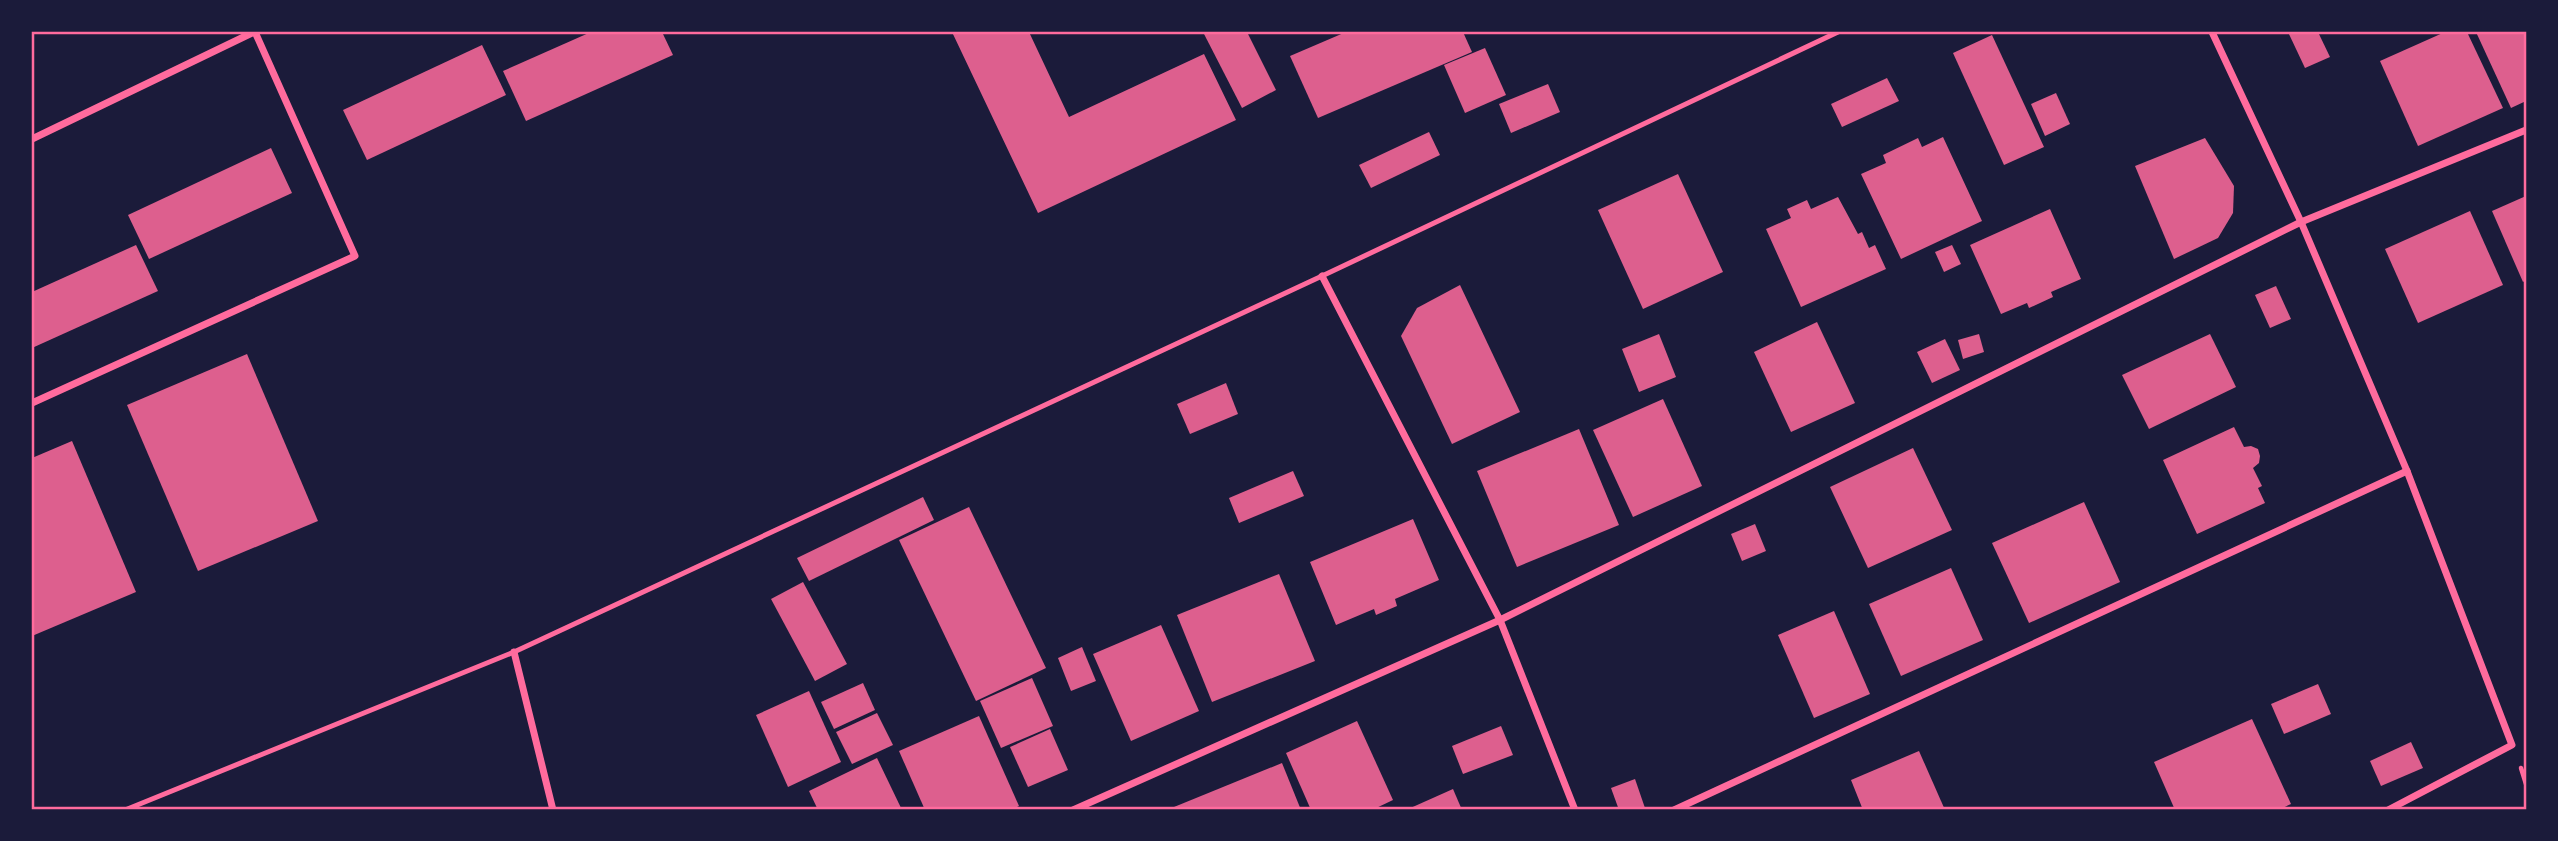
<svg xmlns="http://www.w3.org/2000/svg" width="2558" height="841" viewBox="0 0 2558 841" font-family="'Source Sans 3',sans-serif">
<rect width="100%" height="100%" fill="#1b1b3a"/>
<g fill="#dd5f8e">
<path d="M591,32h71l11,23 -147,66 -23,-50z"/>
<path d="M952,32h77l40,85 135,-63 32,66 -198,93z"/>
<path d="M1203,32h44l29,58 -34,18z"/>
<path d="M1346,32h117l9,20 -154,66 -28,-62z"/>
<path d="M2288,32h30l12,25 -25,11z"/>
<path d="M2445,32h22l36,76 -85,38 -38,-85z"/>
<path d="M2476,32h50v69l-15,7z"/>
<path d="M1992,35l52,112 -40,18 -51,-112z"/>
<path d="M482,45l24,50 -139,65 -24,-50z"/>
<path d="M1485,48l21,47 -41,18 -21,-48z"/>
<path d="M1887,78l12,23 -57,26 -11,-23z"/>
<path d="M1548,84l12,28 -49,21 -12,-29z"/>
<path d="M2056,93l14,31 -25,12 -14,-32z"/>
<path d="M1429,132l11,23 -69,33 -12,-23z"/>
<path d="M1943,137l39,84 -81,38 -40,-85 25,-11 -3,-8 35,-17 4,9z"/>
<path d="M2205,138l29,48 -1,27 -15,25 -44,21 -39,-93z"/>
<path d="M271,148l21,45 -143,66 -21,-44z"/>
<path d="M1678,174l45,98 -80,37 -45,-99z"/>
<path d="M2526,196v84l-3,2 -31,-71z"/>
<path d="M1838,197l20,37 4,-2 7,16 6,-3 11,24 -85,38 -35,-78 25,-11 -4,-9 20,-9 4,9z"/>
<path d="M2050,209l31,70 -30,13 2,5 -24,11 -2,-5 -26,11 -31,-69z"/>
<path d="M2470,211l33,74 -85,38 -33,-74z"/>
<path d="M136,245l22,46 -126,57v-56z"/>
<path d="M1952,245l9,19 -17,8 -9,-20z"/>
<path d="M1460,285l60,127 -68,32 -51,-108 16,-28z"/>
<path d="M2276,286l15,33 -21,9 -15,-33z"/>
<path d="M1817,322l38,81 -64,29 -37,-80z"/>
<path d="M1659,334l17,43 -37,15 -17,-43z"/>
<path d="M1979,334l5,18 -21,7 -5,-19z"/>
<path d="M2210,334l26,53 -87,42 -27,-54z"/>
<path d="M1945,339l15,31 -28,13 -15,-31z"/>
<path d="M247,354l71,167 -120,50 -71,-166z"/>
<path d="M1226,383l12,31 -48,20 -13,-30z"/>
<path d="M1663,399l39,87 -69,31 -40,-87z"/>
<path d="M2234,427l10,20 7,-1 7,3 2,7 -1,7 -6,5 9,18 -4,2 7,15 -68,31 -34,-74z"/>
<path d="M1579,429l40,96 -102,42 -40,-96z"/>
<path d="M72,441l64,151 -104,44v-178z"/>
<path d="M1913,448l39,82 -84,38 -38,-81z"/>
<path d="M1293,471l11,25 -65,27 -10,-25z"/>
<path d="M923,497l11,23 -125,61 -12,-23z"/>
<path d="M2084,502l36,80 -91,41 -37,-80z"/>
<path d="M969,507l77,161 -70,33 -77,-161z"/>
<path d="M1413,519l26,61 -44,19 2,7 -21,9 -2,-6 -38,16 -26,-63z"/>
<path d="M1755,524l11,27 -24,10 -11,-27z"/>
<path d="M1951,568l32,72 -82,36 -32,-72z"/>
<path d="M1279,574l36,87 -103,41 -35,-87z"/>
<path d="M803,582l44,82 -32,17 -44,-82z"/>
<path d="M1834,611l36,83 -56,24 -36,-83z"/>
<path d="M1161,625l38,86 -68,30 -38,-87z"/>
<path d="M1082,647l14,34 -25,10 -13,-33z"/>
<path d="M1032,678l21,48 -52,22 -21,-47z"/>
<path d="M863,683l12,27 -41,19 -13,-27z"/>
<path d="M2318,684l13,30 -47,20 -13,-30z"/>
<path d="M809,691l32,71 -53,25 -32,-72z"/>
<path d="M877,713l16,32 -41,19 -16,-32z"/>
<path d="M979,716l40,90 -8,4h-86l-26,-59z"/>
<path d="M2252,719l39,85 -13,6h-103l-21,-48z"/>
<path d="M1357,721l36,79 -21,10h-61l-25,-57z"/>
<path d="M1501,726l12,29 -50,19 -11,-28z"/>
<path d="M1050,729l18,41 -40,17 -18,-40z"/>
<path d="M2411,742l12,26 -42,18 -11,-25z"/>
<path d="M1919,751l26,59h-82l-12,-30z"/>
<path d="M877,758l25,52h-84l-9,-19z"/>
<path d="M1282,763l19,47h-126l-1,-3z"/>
<path d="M1635,779l10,29 -26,2 -8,-22z"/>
<path d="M1453,789l9,21h-56z"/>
</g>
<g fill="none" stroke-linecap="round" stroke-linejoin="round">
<path stroke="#ff6b9d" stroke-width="4.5" d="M2521,768l5,16"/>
<path stroke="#ff6b9d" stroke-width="5" d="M125,810l389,-158 808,-376 516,-244"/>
<g stroke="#ff6b9d" stroke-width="7">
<path d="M2212,32l89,190 106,249 105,274 -124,65"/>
<path d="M32,139l222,-107"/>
<path d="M1322,276l178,344 75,190"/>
<path d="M32,403l323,-147 -100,-224"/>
<path d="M514,652l39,158"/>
<path d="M1073,810l427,-190 801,-398 225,-92"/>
<path d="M1674,810l733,-339"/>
</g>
</g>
<rect width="2558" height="841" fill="none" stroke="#1b1b3a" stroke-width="66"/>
<rect x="33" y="33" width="2492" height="775" fill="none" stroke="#ff6b9d" stroke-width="2.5"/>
</svg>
